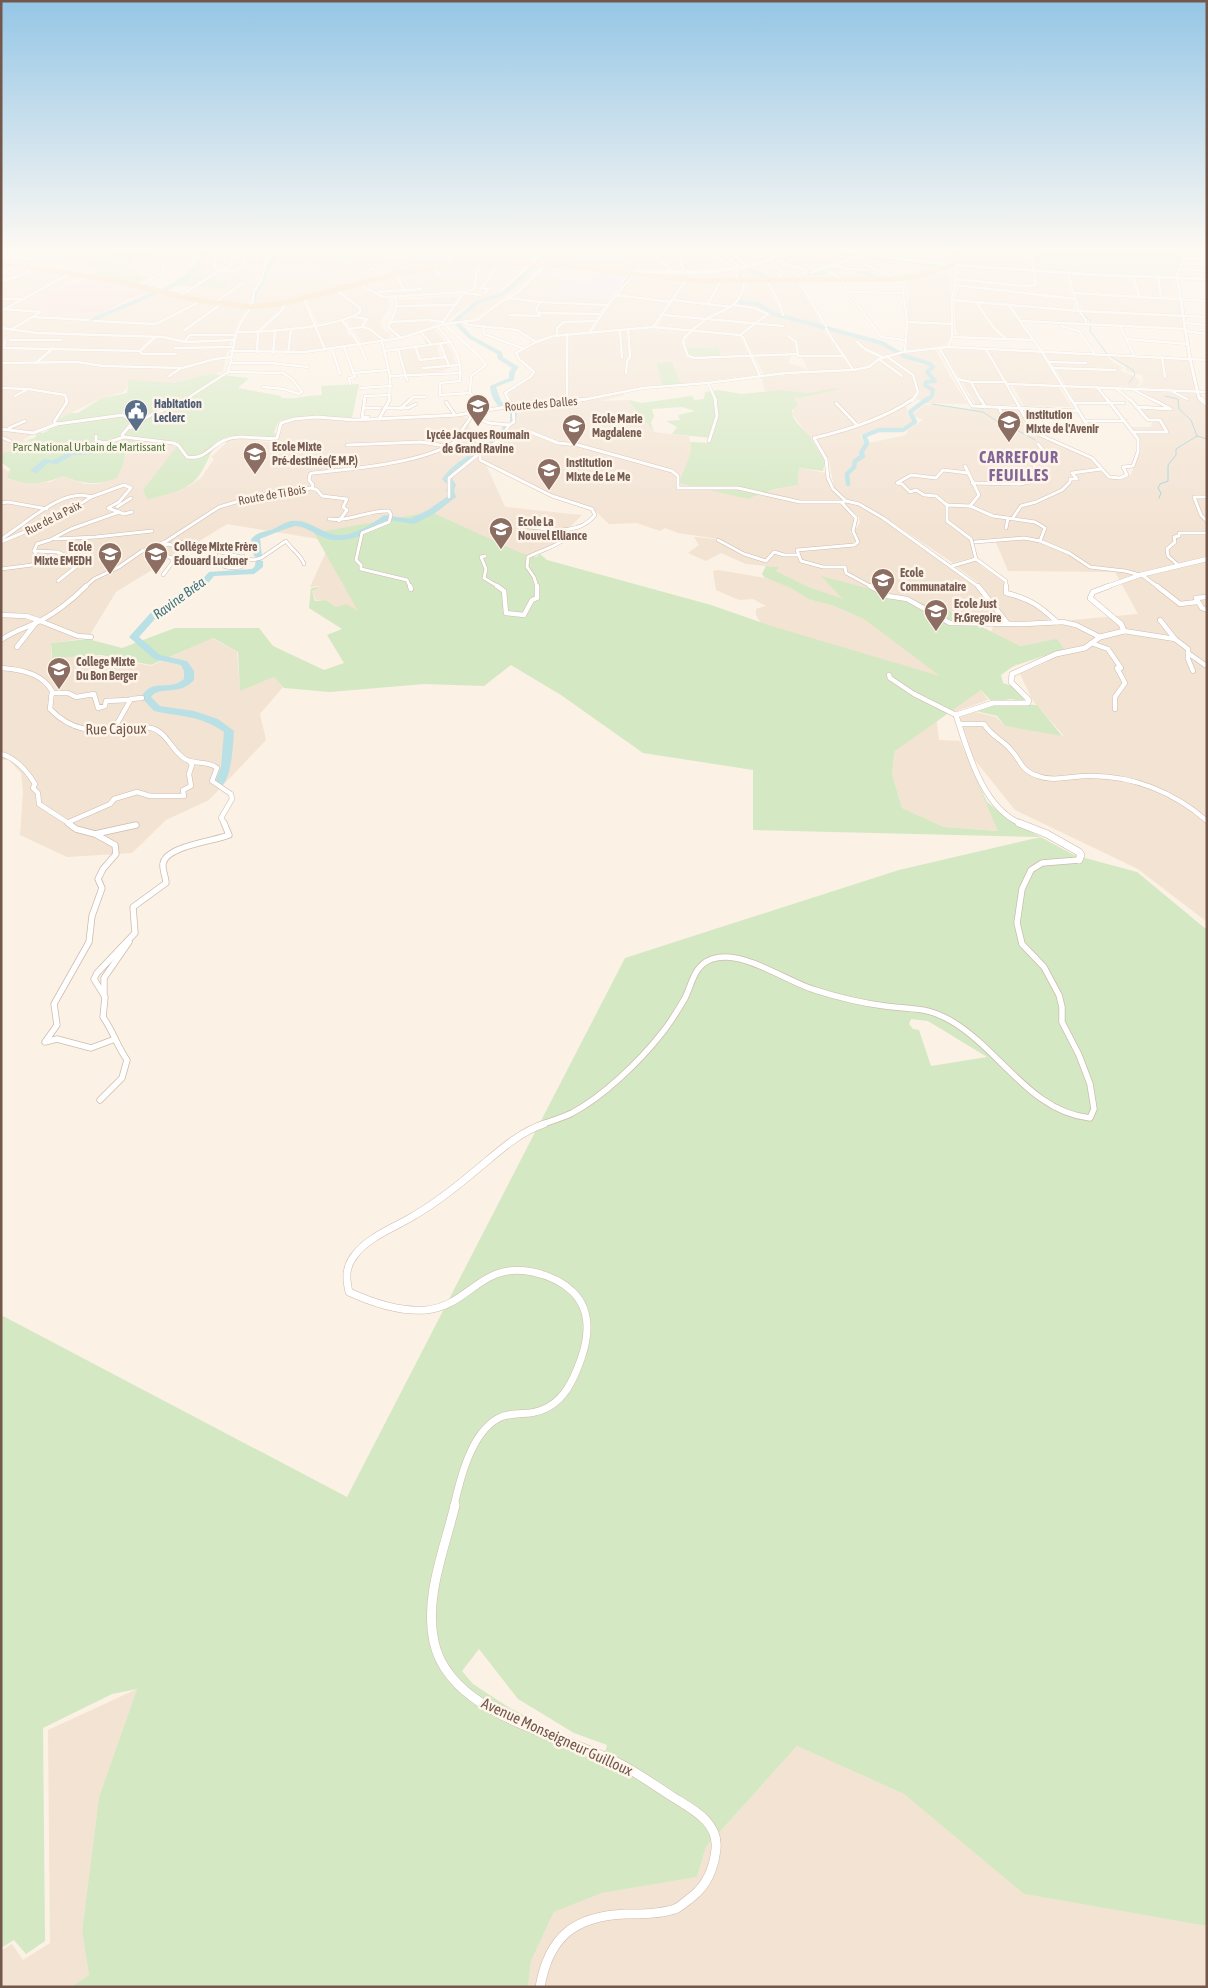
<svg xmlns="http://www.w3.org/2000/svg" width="1208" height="1988" viewBox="0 0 1208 1988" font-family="'Asap Condensed',sans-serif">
<rect width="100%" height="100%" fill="#fbf1e4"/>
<g fill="#f3e3d3">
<path d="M1,252h48l-15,4 2,3 -13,6 -22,-3z"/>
<path d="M209,252h59l-9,24 -9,3 7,4 -9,22 -66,-9 15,-9 27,2 5,-8 -23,-2 -3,-8 -5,-6z"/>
<path d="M273,252h94l3,2 9,-2h156v3l-5,7h-56l-56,5 -121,32 -41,6 1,-14 9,-10 9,-22z"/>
<path d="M543,252h642l-8,25 -112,-4 10,37 -68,-5 25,34 -26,-1 -11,-10 -17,-26 -23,-3 3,-11 7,-2 -8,-1 2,-22h-5l-13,7 -39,8 -135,4 14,32 17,9 25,6 9,14 9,6v7l10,13h2l-10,-19 -8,-7 -9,-15 28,9 25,6 17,10 -20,6 -6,5 -8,3h8l15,-10 27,18 4,17 -4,7 -34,18 -21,5 -12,9 14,-7 22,-6 21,-12 5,1v7l4,3 1,5 -5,5 -11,3 -17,-2 -19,7 5,9 41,-9 2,-5 15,-10 -11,-5 13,-11 47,5v-3l46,2 9,17 8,7 56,26 18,21 10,-1 11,-2 5,-11 5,-21v-5l-9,-12h20l1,-5 -11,-12 24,-2 -33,-20 65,3 2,6 8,8v517l-69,-53 -123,-59 -41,-51 -14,-42 15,-5 21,5 9,9 59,10 -31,-35 -13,-27 27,-12 -6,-20 -28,5 -24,-10 5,-13 14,-2 -26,-36 -26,-20 20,-6 5,6 23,16 2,11 32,12 13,17 87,-8 -23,-42 -107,-1 -13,-31 -24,2 3,15 -21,6 -70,-47 -34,-15 -15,-13 -5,-28 -11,-15 -2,-7 6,-3 -7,1 -2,8 -1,-4 -20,-26 2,-7v-9l11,-1 35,-8 -32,4 -26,-3 -17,2 -3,-15 66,-5h-20l-6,-16 -3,-1 -2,-12v12l-6,1 -3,7 17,5 1,3 -42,3 -22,-39 27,-21 -17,9 -13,12 11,21h-29l-2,-9 -33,1v-10l7,-6 20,1 -20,-2 14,-11 29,-15 12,-22 -29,-2 -180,-19 4,-5z"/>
<path d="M1,264l82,12 -37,20 -2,6 55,10 6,1 51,-20 47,11 44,4 -8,12 -14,38 -2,14 -50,11 -40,-2 -10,11 -28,9 -40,20 -32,19 12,3 -9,5 -25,5z"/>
<path d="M476,265l-4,23 2,-1 4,-22h48l-28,23 2,2 -9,7 -20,6 -22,16 -2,4 -6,2 1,-5 -14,8 5,-1 12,15 -19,2 -5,-12 -22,8 -11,-9 9,-23 -2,-8 58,-3h4v4l13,-12 -82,8 1,9 -9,17 2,5 11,9 -31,6 -17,-24 -27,4 -11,-23 53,-15 25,12 -23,-13 26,-7 67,-11z"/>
<path d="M532,266l20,1 -2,3 11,1 -8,1 -7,6 23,7 -13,11 53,3 -21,32 -30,3 -23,7 -18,-11 -48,-5 -4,-4 12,-1 24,-17 9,-5 17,-17 -54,38 -19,3v-3l20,-14 30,-12z"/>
<path d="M1068,273l60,3 10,19h-22l63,3 5,30 -92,-3 -1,-4 -11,-9 3,-1 -9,-19z"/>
<path d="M950,274l1,63 -6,8 -38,5 2,-63 -5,-7z"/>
<path d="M633,275l52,6 -14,20 -53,-6z"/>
<path d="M1134,277h21l4,11 -1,-11 15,1 4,18 -37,-1z"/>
<path d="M687,280l36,3 21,1 -5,14 -7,8 -25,13 -16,12 -34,-4z"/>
<path d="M798,281l24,45 -29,-7 -8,-5 -15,-32z"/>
<path d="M617,295l51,7 -16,25 -60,4z"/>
<path d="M955,300l21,2 16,26 11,10 -45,-3 -3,-7z"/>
<path d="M304,301l9,25 29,-5 6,13 11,9 -55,8 -71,-1 6,-22 13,-20z"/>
<path d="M1011,306l65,6 11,8 1,5 -65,-4z"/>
<path d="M654,328l35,4 -8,10 7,16 61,-1 10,18 -78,9 -9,-21h-14l4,23 -41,7 4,2 -25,6 28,-1 26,32 35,4 2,15 -10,27 57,18 10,3 27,-10 23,-4 1,-17 27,5 7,17 12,12 -4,1 15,15 -6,14 6,9 -6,3 -54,5 1,6 -23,-3 -8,8 -18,-5 -28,-15 -8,-2 -34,-5 -13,-5 -5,3 -23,-8 -28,1 -17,-16 -39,-13 -68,-33 20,45 77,8 -34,34 -163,72 -49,-14 -10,-7h-10l-4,-9 9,-3 -2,-2 -9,1 21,-46 -104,-17 -111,68 -28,46 -37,5v14l50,-1 50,10 61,-28 25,14 3,39 34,-14 9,10 -23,27 6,26 -57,60 -43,20 -34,33 -65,4 -47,-22 3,-43 -2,-19 -13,-14 -7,2v-294l9,5 -2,7 12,3h30l13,-6 22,8h13l19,-7 6,-13 4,-20 4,-3 9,-2 39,6 -21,28 -10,27 41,-14 12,-8 13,-19 -3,-2 15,-14v-3l15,-2 32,5 4,-2 7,-20 6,-3 26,-2 48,3 101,-3 17,40 15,-11 20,-33 -11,-4 8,-2 -7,-14 27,-19 -1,-5 -12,-9 -4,-6 29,-15 19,-3 1,67h3v-68z"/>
<path d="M439,343h7l7,11 3,11 -22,9 -27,1 -8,-25 37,-6 4,13 4,-1z"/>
<path d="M941,348l42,1 35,56h-42z"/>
<path d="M935,349l16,29 17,26 -42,-1 7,-6v-8l-2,8 -6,5 -10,-3 4,-4 -5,-20 -27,-19 12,-2 22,11h6l3,2 -4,4 1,3 6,7h3l-7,-7 3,-6 -3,-3 -28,-11z"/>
<path d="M987,349l54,3 20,33 -53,-2z"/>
<path d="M1044,352l61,2 7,8 10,5 -1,4 13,5 7,6 -5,5 -70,-2z"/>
<path d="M1109,354l79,5 7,31 -56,-3 4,-5 -1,-7 -16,-4 -1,-6z"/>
<path d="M1012,385l47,3 13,19 -48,-1z"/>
<path d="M1065,387l31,1 11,14h-32z"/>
<path d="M848,502l10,3 23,12 97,70 27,36h-55l-61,-28 -41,-23 -1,-5 -23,-1 -22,-5 -4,-11 56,-5 5,-2 -5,-12 6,-8 -1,-6 -15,-13z"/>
<path d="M694,537l20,2 22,11 30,11 9,-8 24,3 1,5 24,6 20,1v4l7,6 158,78 8,9 -23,11 -20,4 14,20 -34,12 -19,-5 4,33 21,1 39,90 -55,-4 -42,-19 -10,-34 6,-41 -138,-111 -4,-7v-6l10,-3 -13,-7 -14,1 -23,-10 -3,-19 5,-1 54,9 19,9 17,11 26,7 30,13 -1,-10 -52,-21 -35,-17 3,-4 -33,-3 -25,-11 -15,8 -18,-8 11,-8z"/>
<path d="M137,1689l-38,108 -17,134 7,44 -18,12h-70v-36l11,-7 11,16 27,-17 -2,-213z"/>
<path d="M797,1746l107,48 120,100 183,32v61h-679l3,-26 23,-49 48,-19 95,-16 9,-30z"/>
</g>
<path fill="#eee1f8" d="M597,272l30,3 -18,24 -54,-3 2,-2 -22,-3 22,-1 1,4 10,-9 -7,-1 2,-2 -14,-1 4,-4h4l-1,2 20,2h14z"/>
<path fill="#f9d7dd" d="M87,278l26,5 38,9 -24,8 -26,13 -63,-5 7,-7 1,-6z"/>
<g fill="#d4e8c3" fill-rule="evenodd">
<path d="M104,252h48l9,6 -10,2 -5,-4 -10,1 -10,12 9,2 -1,1 14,6 -11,5 -44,-8 12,-6 -22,-4 16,-8 8,5z"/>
<path d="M1032,252h151l-9,23 -3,1 -135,-7z"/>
<path d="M350,255l10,8 -4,1 5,4 -1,2 -12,-5 -22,3 -4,-3 2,-6z"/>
<path d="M198,265l5,6 11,3 -7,5 22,2 7,-8 7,1 -19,15 -49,-4z"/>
<path d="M719,347l2,9 -25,2 -8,-2 -2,-8z"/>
<path d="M672,362l9,22 -19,2 -5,-23z"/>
<path d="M212,374l37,4 -11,10 43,8v2c12,2 28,-3 41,-3l-1,-9 38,-2 -7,34c-24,-1 -50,-4 -73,3l-5,11 3,5 -47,-1c-22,6 -21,34 -38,47 -11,9 -30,12 -44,17l-5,-10 35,-45 -38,-6 -13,5 -4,21 -6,13c-21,8 -33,6 -54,-2 -18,8 -38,10 -56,2l3,-9 -9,-7v-9l25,-5 8,-5 -8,-3 9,-2 2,-6 6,1 6,-3 -3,-1 11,-5 1,-2 -3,-1 16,-8h7l22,-14 27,-6 2,-13 44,3z"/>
<path d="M837,388l4,1 -36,8 -11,1 4,7 -6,5c-1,13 15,19 20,30 4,7 9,14 13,22l-2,9 -24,-3 -1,17 -23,4 -27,10 -69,-16 12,-32 -1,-9 19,1 3,-5 -40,-4 5,-7 -11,-6 14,-1 -2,-5 17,-4 -13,-4 -30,2 2,7 -3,7 3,9 -26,-32 14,3 50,-7 2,4 10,-1 1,-7 14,-2 22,4 41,-4 26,3z"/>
<path d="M431,512l90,41 15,4 4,-3 7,6 164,45 60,21 169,50 -76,-57 -30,-13 -26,-7 -17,-11 -27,-11 -2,-3 4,-8 13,1 -3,4 35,17 32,11 -22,-23 125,33 74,37 37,-7 7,10 -47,16 -1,-1 -15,11 2,8 9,3 12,13 -1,2 -12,-2 -19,3 -11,-12 -86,61 -3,23 10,34 42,19 54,4 -24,-56 13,27 22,18 65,35 63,17 70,58v996l-183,-32 -120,-100 -107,-48 -91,101 -9,30 -95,16 -48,19 -23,49 -3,26h-457l18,-12 -7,-44 17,-134 38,-108 -25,5 -69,34 2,213 -19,13 -12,-14 -13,8v-633l346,182 278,-539 274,-88 142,-33 -288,-7v-60l-110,-17 -82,-58 -50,-30 -27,21 -60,-2 -94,8 -46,-4 -10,-11 -34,14 -2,-39 -25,-14 -62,27 -50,-10 -49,3 -1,-15 37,-4 34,9 53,-20h84l14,18 51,24 20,-7 -17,-28 15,-6 -33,-21 2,-20 8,-1 1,1 -8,3 3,10 11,-1 10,7 10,-3 12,7 -44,-78zM911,1019l17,2 59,36 -56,9 -12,-36 -6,-1 -4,-5zM479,1649l39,50 56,34 33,12 -2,8 -43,-17 -54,-29 -35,-23 -11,-13z"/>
<path d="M993,704l44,1 25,31 -57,-10 -8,-10 -21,-5z"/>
</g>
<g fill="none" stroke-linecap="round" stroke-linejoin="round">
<g stroke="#a0d0d6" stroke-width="1">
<path d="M305,252l3,8"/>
<path d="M354,252l4,2"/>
<path d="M686,252l-2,10 3,6"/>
<path d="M627,254l-2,3 8,4 -1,7"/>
<path d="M501,259l1,-7"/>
<path d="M479,262l5,-10"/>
<path d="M24,264l26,-12"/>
<path d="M743,272l-3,4 3,3"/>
<path d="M622,286l8,-11"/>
<path d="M1084,315l7,7 -1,9 18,24 25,15 2,5 -6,8"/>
<path d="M1165,396l13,3 1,10 12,11 6,16 10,3"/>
<path d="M932,404l51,8 15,10 6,1 31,17"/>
<path d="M1159,498l2,-5 -3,-5 2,-4 8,-3v-16l8,-10v-6l21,-13"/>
</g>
<g stroke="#b9e0e4" stroke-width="4">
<path d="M724,252l18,13"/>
<path d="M836,252l103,13"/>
<path d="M790,256l-6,6 21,7"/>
<path d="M750,270l13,5 5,5"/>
<path d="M807,272c10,4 21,-2 31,-4 13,-1 27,3 37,10"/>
<path d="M166,289l21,-12 21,-25"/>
<path d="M740,302l18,2 16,10 108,29 22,13 26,8 3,3 -6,5 8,9 -9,1 -1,3 8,5 -1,6 -6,5"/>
<path d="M253,305c2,-17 6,-14 11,-27 3,-7 4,-12 9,-19l-1,-7"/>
<path d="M94,319l61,-26"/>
</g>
<path stroke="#b9e0e4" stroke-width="4.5" d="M848,484l-1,-10 7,-7 1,-6 8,-5 -2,-3 6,-10 -3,-7 15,-6h24l12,-8 -5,-10 17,-13"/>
<g fill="#b9e0e4" fill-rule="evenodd">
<path d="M537,252h6l1,5 -8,7 -3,-2 5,-5z"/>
<path d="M532,265l5,1 -31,28 -28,10 -20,17 14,15 30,16 1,5 16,10 -4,5 -1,8 -18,7 5,14 16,12 -1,9 -3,2 -3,-2v-8c-12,-6 -19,-14 -20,-28l19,-8v-6l3,-4 -14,-9 -1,-5 -29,-16 -16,-17 22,-19 28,-10z"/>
<path d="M504,425l6,1c-12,21 -24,22 -42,35 -6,5 -11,11 -17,16l5,8 -2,5 2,7 -22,17 -20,10 -25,-4c-16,12 -41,24 -61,19 -12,-3 -20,-12 -32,-13 -4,0 -29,10 -36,13l2,17 -4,2 -4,-2 -3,-16c4,-7 12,-8 20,-10 6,-2 15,-9 21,-9 19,-2 32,16 51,14 13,-1 31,-12 41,-20l26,4 18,-9 20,-14 -2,-6 2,-5 -6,-6c18,-26 45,-27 62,-54z"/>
<path d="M95,443l7,2 -9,9 -20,1 -16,9 -9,-1 -11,10 -7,-2 14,-12 9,1 19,-9 16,-1z"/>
<path d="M256,559l7,2v6l-9,7 -40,2 -10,12 -15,11 -11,3 -5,6 -12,4 -22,25 21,18 27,6 7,10v9c-15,17 -35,5 -43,17l9,9 34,5 24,8 16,12c-1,12 -2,52 -15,56l-5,-3 7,-17 3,-35c-24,-17 -43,-15 -70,-21l-13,-14c12,-20 28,-5 43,-18v-8l-3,-6 -27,-6 -25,-22 26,-29 12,-4 5,-6 11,-3 15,-11 11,-12 43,-3 3,-3z"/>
</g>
<g stroke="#cebbae" stroke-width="3">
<g id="minor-far5">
<path d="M218,252l-3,4v11l4,4"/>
<path d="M385,252l13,4"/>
<path d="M451,252l-2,6 3,7"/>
<path d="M653,252l18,18 2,8"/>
<path d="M683,252l-2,12 3,6"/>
<path d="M702,252l33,15"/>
<path d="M721,252l19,15"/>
<path d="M727,252l21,14"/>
<path d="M842,252l111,13 4,5 -5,30v37l-4,10"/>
<path d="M945,252l10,1"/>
<path d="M610,253l44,1"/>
<path d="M18,257l13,2"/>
<path d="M1185,258l22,1"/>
<path d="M389,260l38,-8"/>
<path d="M777,261l29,9v2l-10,5 30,49"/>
<path d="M772,262l10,11 -5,8"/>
<path d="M1,263l25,-11"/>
<path d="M869,263l-6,1 27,11 13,13 4,34 -2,29"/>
<path d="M1183,263l24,2"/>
<path d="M836,266l12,3 21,1"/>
<path d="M434,267l7,10"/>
<path d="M371,268l16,9"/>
<path d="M738,268l-2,6 4,8"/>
<path d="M1180,269l27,2"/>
<path d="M223,271h14l6,-8 2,-11"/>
<path d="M829,271l14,9"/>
<path d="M812,272l50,-16"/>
<path d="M1,273l16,-8"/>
<path d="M1068,273l11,38 7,9v5"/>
<path d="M396,274l8,16"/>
<path d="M1133,276l6,19"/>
<path d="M1158,276l3,20"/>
<path d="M956,279l68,7 12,-1 -5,-33"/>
<path d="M841,280c12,21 27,37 40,57l23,3"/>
<path d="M1,281l16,-4 19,-10"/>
<path d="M767,281l13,23 3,11"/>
<path d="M744,282c-2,26 -20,26 -38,37 -8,6 -15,12 -22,19l-1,4 5,14 7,2 103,-4"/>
<path d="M359,284l24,13 83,-5"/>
<path d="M955,285l120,14"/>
<path d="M138,286l25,-14 1,-11 -2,-3 2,-2 27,-4"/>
<path d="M475,288l1,-13 4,-12"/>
<path d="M480,288l8,1 -3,4"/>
<path d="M482,288l17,-25"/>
<path d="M503,289l36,-32 -1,-5"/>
<path d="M378,292l44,-3"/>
<path d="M849,292l55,1"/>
<path d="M465,293l16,2"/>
<path d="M1073,293l134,8"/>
<path d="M616,295l55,7"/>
<path d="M180,296l39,-25 10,-4 6,-15"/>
<path d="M394,296c7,9 -2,22 -6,31l13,11"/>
<path d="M304,298l21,52"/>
<path d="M510,298l30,4 68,3"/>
<path d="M1,299h19"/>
<path d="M673,300l58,7"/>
<path d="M952,300l127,11 128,6"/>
<path d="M976,302l18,26 12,11"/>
<path d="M214,303l29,-20"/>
<path d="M708,304l12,-22"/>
<path d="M1008,304l34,48 30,49"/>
<path d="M734,305l20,3 14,6"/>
<path d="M397,306l59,-1"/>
<path d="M250,307l3,-5 1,-11 7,-10 8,-29"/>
<path d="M4,309l37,3 -29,17"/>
<path d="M1,311l70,-38"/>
<path d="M539,313l63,1"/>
<path d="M510,315l30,1 -4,-6 4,-8"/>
<path d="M663,315l120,11"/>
<path d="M32,317l57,3"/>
<path d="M342,320l17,24 7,16"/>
<path d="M94,321l62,3 45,-23"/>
<path d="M1021,321l164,8"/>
<path d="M389,322l38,-2 16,2"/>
<path d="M463,322l6,3 48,5 19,12"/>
<path d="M907,322l45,2"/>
<path d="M1185,323l22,2"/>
<path d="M444,324l33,-4 22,-17 19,-11 28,-28"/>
<path d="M444,324l37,34 5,7 -15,11 -1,17 8,8"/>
<path d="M437,326c15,17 26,31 23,55l-20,2v12l30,-2"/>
<path d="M483,326l1,8 38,14"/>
<path d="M1061,326l18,5 15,22"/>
<path d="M1120,326l14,29"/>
<path d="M362,327l6,1 17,13"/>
<path d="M653,327l34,-48"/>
<path d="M1,328l36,5 126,4 23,5 48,-2"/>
<path d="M826,328c8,16 18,26 27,42"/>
<path d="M349,329l13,-2 5,-8 -13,-2"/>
<path d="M185,330l36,-26"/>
<path d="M620,330l2,28"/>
<path d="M1186,331l21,3"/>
<path d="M237,332c28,0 101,-4 123,-20v-4l-24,-18"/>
<path d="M421,332l10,12"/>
<path d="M590,332l18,-27 27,-32"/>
<path d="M567,334v67"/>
<path d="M740,335l3,2 17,39"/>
<path d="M740,335l28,-21"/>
<path d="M557,336v-8l7,-6 33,-1"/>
<path d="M788,336l8,6 2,14h46"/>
<path d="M952,337l82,3"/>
<path d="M1126,339l62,5"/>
<path d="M5,340l-1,8 136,3 15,-14"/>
<path d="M10,340h51"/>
<path d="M185,341l5,-6h46"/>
<path d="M382,342l8,34 -1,25"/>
<path d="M857,342l8,7 17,8"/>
<path d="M440,343l9,23"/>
<path d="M415,346l5,14 26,-3"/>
<path d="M344,347l11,30 -6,1 1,6"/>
<path d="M939,347l30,54"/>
<path d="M175,348l57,-1"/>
<path d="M332,349l8,25"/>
<path d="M398,349l9,31"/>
<path d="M986,349l30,52"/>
<path d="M140,351l2,3h34"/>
<path d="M231,351l74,1 96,-14 43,-14 -1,-2 19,-27 13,-7"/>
<path d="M385,351l66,-9"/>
<path d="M257,352l1,-20 23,-21 5,-8"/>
<path d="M273,353l2,-22"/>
<path d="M288,353l3,-23"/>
<path d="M886,356l27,19 5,17 -6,9"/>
<path d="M1162,357l3,20"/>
<path d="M879,359l23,17"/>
<path d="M1049,362l37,1"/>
<path d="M1,363l76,-1 26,4 79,2 33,-9 16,-2"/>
<path d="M36,363l17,-15"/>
<path d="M231,363h40l37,4"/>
<path d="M423,368l37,-3"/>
<path d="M1052,368l63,2"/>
<path d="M228,372l55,1 10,7 9,12 -3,2 -15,-5 -21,-2"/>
<path d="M353,373l36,-3"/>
<path d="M626,373l1,-12 3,-4 -2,-28"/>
<path d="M169,376l11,-7"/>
<path d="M390,376l71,-3"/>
<path d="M957,379l14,3h35"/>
<path d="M971,382l10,19"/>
<path d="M708,383l8,18"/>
<path d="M1007,384l200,8"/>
<path d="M1097,387l11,14"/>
<path d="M1,388l27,1 37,6 2,6"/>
<path d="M360,388l31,-2"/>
<path d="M1116,388l15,13"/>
<path d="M1134,390l21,11"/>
<path d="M1173,392l14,7"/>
<path d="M15,396l11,-6"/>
<path d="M183,401l45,-29c8,-26 3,-43 24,-65"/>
<path d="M364,401l1,-5 25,-1"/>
<path d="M409,401l4,-4h12"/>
<path d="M509,401l-4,-8 25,-16 4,-5 -15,-13 -3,-6 20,-11 17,-6 100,-9 87,8"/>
<path d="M577,401l66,-13 65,-5 78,-10 67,-3 16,-3 10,-8 24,-7 45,-5 259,13"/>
</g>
</g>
<g stroke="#cebbae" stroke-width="4">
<g id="minor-far4">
<path d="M66,399l1,3 -13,20 3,2 66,-9 9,8 -10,12 2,2 49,6 5,2 9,12c19,3 23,-11 38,-17 16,-7 35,1 52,-2l4,-15 13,-4 23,-2 37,3 104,-5 54,-9 75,-7"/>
<path d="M365,399l-3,18h6"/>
<path d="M476,399l11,11"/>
<path d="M508,399l4,7"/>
<path d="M567,399v3"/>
<path d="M913,399c-29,20 -65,31 -99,39l12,21 2,19 5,11 13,12 13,3 24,14 96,69"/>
<path d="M968,399l4,7 106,5"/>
<path d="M981,399l4,8"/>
<path d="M1015,399l15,27 10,9 52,23 17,19 11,1 7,-3 -4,-8 10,-1 5,-14v-13l-31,-40"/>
<path d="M1071,399l18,29"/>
<path d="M1130,399l18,21h12l7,12h-33"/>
<path d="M446,402l9,13"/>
<path d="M836,403l21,22"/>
<path d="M1075,403h49"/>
<path d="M999,407l4,11"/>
<path d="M1137,407l34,2 -19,-10"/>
<path d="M363,408h17"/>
<path d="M385,408h23l8,-4"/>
<path d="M400,409l11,-10"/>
<path d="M1048,409l11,18"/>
<path d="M469,415l20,8 20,2 -9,15 -20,13v7l72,36 40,13 3,6c-17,22 -48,14 -72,11"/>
<path d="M379,419l11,-20"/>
<path d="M1084,421h41"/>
<path d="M509,425l5,-3 -1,-16"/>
<path d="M9,428l16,-7"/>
<path d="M130,428l24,-15 19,-6 12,-8"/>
<path d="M1,429l32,4 24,-9"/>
<path d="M504,434l10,2 14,-5 30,12 20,2 94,26 6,5v12h60l62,14h44"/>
<path d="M96,436v5l10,2 18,-6"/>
<path d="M1,437l9,4"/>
<path d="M709,441l8,-25 -2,-17"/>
<path d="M347,445l74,-3 24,4"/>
<path d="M965,466l14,29 -9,11"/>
<path d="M972,483l48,1 19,-4 -4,-7 -2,-14 10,-9 -5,-6"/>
<path d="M312,488l5,2 5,6 25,3 -4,8 4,3 -8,11"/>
<path d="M91,497l33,-12 7,3 -12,14 -11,6 16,6 8,-2"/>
<path d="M449,497v-19l31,-25"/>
<path d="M1207,497h-13l7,18 6,6"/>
<path d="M1,503l7,-1 39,7"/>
<path d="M842,503l14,15 -3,13 5,11 -4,3 -57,5 4,11 22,6h22l1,6 26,14"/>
<path d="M947,505l-11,-9 -12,-1 -8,-5 -6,2 -8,-8 -5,-1 14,-8 25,3 7,-8 25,3"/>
<path d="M117,507l14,-9"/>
<path d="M329,519c21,3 39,-9 60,-8l2,4 -2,7 -27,11 -6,27 5,5v4l46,11 3,7"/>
<path d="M1012,519l9,-13 15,-4 26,-12 8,-8v-3h7l-5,-6 29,-4"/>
<path d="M1006,528l2,-10"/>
<path d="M1,539c24,-14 61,-52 90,-42l-29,19 -61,26"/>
<path d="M55,539l41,-2 56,-6"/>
<path d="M718,540l26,14 22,7 8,-9 10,3h14"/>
<path d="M975,542l49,-4 16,3"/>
<path d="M157,545l9,11 6,2v5l-9,12"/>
<path d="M163,546l5,-2 7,2 5,-4 73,18 8,-2 25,-17c5,8 16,15 18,23"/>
<path d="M34,551l23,1 25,10 -24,19"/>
<path d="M218,551l-3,2c5,15 11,16 26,14l2,-11"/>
<path d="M485,556l-4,1 5,12 -2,9 15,9"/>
<path d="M976,559l30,22v6"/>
<path d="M1178,565l-10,-9 -1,-7 8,-7 -1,-5 5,-1v-3h28"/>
<path d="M952,566l24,-7 -5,-20 -24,-18v-16l23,1 23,10 42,6 10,6 -5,13 29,12 21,14 35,4 15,4"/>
<path d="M1,569l31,-4 6,-8 -4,-6 3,-7 13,-4 21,-11 48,-17"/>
<path d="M1142,575l16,12"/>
<path d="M85,587l9,-8 25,-12 23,-16 23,-9 54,-35 41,-12 52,-7 1,-3 -4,-5 1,-6 3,-1c37,-4 122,-10 149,-37v-6l9,-13"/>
<path d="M537,587l-3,-10 -7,-10 1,-10c9,-5 34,-13 38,-19l-5,-8"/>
</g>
</g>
<g stroke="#cebbae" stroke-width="5.5">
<g id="minor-far3">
<path d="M410,586l1,3"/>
<path d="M497,586l7,5 2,22 18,2 8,-15 5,-2v-12"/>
<path d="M870,586l18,10 19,3 43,24 74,1 39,-2 13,3 24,12"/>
<path d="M978,586l30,38"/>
<path d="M1006,586v7c24,6 33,12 51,29"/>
<path d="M1157,586l23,18 17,-2"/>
<path d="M1207,597l-11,1 6,10 5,2"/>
<path d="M1,615l25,1 12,4 -21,27"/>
<path d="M1160,620l15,19"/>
<path d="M40,621l38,15 13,1"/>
<path d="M1124,631l51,8 13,10v10l5,12"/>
<path d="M1,640c12,-9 25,-12 39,-19 17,-9 32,-21 46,-35"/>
<path d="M1091,643l17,6 13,19h-4l8,15 -10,14v12"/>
<path d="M1188,653l17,12"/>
<path d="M1,668c18,1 42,6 51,23l-2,18c24,25 46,22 78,20 7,-1 16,-3 23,-1 15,3 21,23 34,31 10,6 22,1 32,9l-5,13 19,13 1,5 -11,19 4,6"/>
<path d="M889,675l1,3 24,16 42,21"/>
<path d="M52,693h16l8,4 18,-3 4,14 7,-2 1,-5 23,-1"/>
<path d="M959,724h25c7,12 19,16 27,26 11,12 9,20 27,26 16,6 33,0 50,0 44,-1 86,16 119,45"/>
<path d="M114,729l17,-30 11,-1"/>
<path d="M1,754c15,4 26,17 34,30l-2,4 5,5 1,11 31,20"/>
<path d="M69,822l41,-18 4,-5 23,-7 13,4h34l-1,-6 8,-4 -2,-12 3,-9 -2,-3"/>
</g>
</g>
<g stroke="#cebbae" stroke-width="7">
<g id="minor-far2">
<path d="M68,823l8,6 19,5 20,11 1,9 -13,15 -5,10 4,9 -10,28 -3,26 -35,62 3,21 -12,17 12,-3 34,9 24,-9"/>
<path d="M95,834l41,-9"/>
<path d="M104,993v-15l25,-36"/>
<path d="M100,1100l22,-22 5,-18c-10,-14 -14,-29 -24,-43l2,-20 -11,-18 3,-6 38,-40 -2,-26 33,-24c0,-6 -4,-13 -3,-19 2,-18 52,-23 66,-29l-5,-12"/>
<path d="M540,1125c11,-4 22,-7 32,-12 32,-17 68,-52 90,-80 9,-11 16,-23 23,-35 7,-14 9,-33 27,-39 31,-10 73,22 103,31 22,7 46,13 70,16 28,4 42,0 68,16 48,29 78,90 137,96l4,-9 -4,-25 -11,-29 -17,-33v-15l-3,-12 -15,-28 -22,-23 -5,-21 5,-34 9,-19 11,-7 37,-3"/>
</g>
</g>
<g stroke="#cebbae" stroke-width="8">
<path id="minor-far1" d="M454,1506c6,-27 17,-72 43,-87 10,-6 22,-5 33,-6 30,-4 42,-28 51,-54 8,-23 10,-49 -8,-67 -11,-11 -26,-17 -40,-20 -53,-11 -63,34 -107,38 -27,2 -53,-7 -77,-18 -3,-13 -4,-24 5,-36 13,-18 37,-27 56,-38 23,-13 45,-30 65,-47 21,-17 42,-38 69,-47"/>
</g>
<g stroke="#cebbae" stroke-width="10">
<path id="minor" d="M455,1505c-10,43 -31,92 -21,137 16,73 126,92 184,121 19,9 37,23 55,34 19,12 46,25 43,52 -2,18 -8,35 -23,47 -6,4 -11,10 -18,13 -16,5 -33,5 -49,5 -51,2 -77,22 -86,73"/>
</g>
<g stroke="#cebbae" stroke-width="4">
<g id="tertiary-far3">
<path d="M1186,252l-9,25 13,82 9,39 3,3"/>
<path d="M953,265l145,10 109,4"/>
</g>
</g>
<g stroke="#cebbae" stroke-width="5">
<g id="tertiary-far2">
<path d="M1201,399l6,5"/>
<path d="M1106,587l34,-12 67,-16"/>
</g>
</g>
<g stroke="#cebbae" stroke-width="6">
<path id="tertiary-far1" d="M1022,824c-39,-15 -54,-72 -66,-109l37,-12h35l1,-3 -18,-18 1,-8 44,-20 29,-6 15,-11 24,-6 -3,-7 -31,-26 3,-6 16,-6"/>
</g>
<g stroke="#cebbae" stroke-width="8">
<path id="tertiary" d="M1019,823l28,11 32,18 2,3 -2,5"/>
</g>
<g stroke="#d1baab" stroke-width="4.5">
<path id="secondary" d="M625,272c50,-1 116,6 160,-20"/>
</g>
<g stroke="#d8d0cc" stroke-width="5">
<path id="primary" d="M1,263l111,17 89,21 49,6 36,-4 110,-29 56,-9 94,-1 154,17 196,-2 27,-4 30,-10 2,-13"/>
</g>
<use href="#minor-far5" stroke="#fff" stroke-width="2.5"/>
<use href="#minor-far4" stroke="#fff" stroke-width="3"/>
<use href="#minor-far3" stroke="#fff" stroke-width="4.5"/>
<use href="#minor-far2" stroke="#fff" stroke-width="5.5"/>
<use href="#minor-far1" stroke="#fff" stroke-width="7"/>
<use href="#minor" stroke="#fff" stroke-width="9"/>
<use href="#tertiary-far3" stroke="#fff" stroke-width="3"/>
<use href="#tertiary-far2" stroke="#fff" stroke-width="4.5"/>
<use href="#tertiary-far1" stroke="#fff" stroke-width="5"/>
<use href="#tertiary" stroke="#fff" stroke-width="7"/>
<use href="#secondary" stroke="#fff" stroke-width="4"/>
<use href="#primary" stroke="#f8d29e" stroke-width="4.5"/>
</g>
<linearGradient id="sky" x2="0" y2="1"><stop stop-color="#95c6e6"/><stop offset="0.47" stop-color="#fdf9f3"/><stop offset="1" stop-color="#fdf9f3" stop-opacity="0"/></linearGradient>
<rect width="1208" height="531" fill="url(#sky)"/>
<defs>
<g id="school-pin" transform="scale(1.25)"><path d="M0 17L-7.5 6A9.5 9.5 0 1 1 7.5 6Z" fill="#8d6e63" stroke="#fef5ea"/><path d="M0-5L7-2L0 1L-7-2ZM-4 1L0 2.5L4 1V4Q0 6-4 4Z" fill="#fff"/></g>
<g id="civic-pin" transform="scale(1.25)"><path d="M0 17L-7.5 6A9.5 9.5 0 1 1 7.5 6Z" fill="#5c6f8a" stroke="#fef5ea"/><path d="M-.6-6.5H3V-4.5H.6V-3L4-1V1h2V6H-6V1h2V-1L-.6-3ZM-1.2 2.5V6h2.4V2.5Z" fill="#fff"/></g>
</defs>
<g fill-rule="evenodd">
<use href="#school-pin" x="478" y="406"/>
<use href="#civic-pin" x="136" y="411"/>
<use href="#school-pin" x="1009" y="422"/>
<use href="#school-pin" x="574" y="426"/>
<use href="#school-pin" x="255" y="454"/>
<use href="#school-pin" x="549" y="470"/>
<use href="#school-pin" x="501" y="529"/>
<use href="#school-pin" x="110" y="554"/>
<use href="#school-pin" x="156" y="554"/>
<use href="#school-pin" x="883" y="580"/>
<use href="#school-pin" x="936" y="611"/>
<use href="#school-pin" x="59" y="669"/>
</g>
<g text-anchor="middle" stroke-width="5" stroke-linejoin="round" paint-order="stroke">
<g font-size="12" font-weight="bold" fill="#4e5e75" stroke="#fef5ea" text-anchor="start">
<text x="154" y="408">Habitation<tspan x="154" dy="14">Leclerc</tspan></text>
</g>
<g font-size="12" fill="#73574a" stroke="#fef5ea">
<text transform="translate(541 404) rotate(-5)" y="4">Route des Dalles</text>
<text transform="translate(272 495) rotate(-10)" y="4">Route de Ti Bois</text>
<text transform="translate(53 518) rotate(-27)" y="4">Rue de la Paix</text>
</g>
<g font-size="12" font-weight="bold" fill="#785e54" stroke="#fef5ea" text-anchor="start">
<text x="1026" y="419">Institution<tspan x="1026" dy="14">MIxte de l'Avenir</tspan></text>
<text x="592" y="423">Ecole Marie<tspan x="592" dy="14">Magdalene</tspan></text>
<text x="478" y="439" text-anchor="middle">Lycée Jacques Roumain<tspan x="478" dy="14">de Grand Ravine</tspan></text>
<text x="272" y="451">Ecole Mixte<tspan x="272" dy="14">Pré-destinée(E.M.P.)</tspan></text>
<text x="566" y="467">Institution<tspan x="566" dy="14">MIxte de Le Me</tspan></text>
<text x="518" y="526">Ecole La<tspan x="518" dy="14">Nouvel Elliance</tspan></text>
<text x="92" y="551" text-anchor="end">Ecole<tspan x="92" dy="14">Mixte EMEDH</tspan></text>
<text x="174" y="551">Collége Mixte Frère<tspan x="174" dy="14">Edouard Luckner</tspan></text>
<text x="900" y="577">Ecole<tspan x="900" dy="14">Communataire</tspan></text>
<text x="954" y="608">Ecole Just<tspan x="954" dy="14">Fr.Gregoire</tspan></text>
<text x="76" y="666">College Mixte<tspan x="76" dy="14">Du Bon Berger</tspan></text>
</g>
<g font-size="12" fill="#557842" stroke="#fef5ea">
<text x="89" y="451">Parc National Urbain de Martissant</text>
</g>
<g font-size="14" font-style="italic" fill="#42777f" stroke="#fef5ea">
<text transform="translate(179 598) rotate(-36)" y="5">Ravine Bréa</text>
</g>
<g font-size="15" fill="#73574a" stroke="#fef5ea">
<text transform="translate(116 729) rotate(-1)" y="5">Rue Cajoux</text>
<text transform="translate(557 1737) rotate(25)" y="5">Avenue Monseigneur Guilloux</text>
</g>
<g font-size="16" font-weight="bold" letter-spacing="1" fill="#846696" stroke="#fef5ea">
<text x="1019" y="463">CARREFOUR<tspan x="1019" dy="18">FEUILLES</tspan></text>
</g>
</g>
<rect width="1208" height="1988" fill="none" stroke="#73574a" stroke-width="5"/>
</svg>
